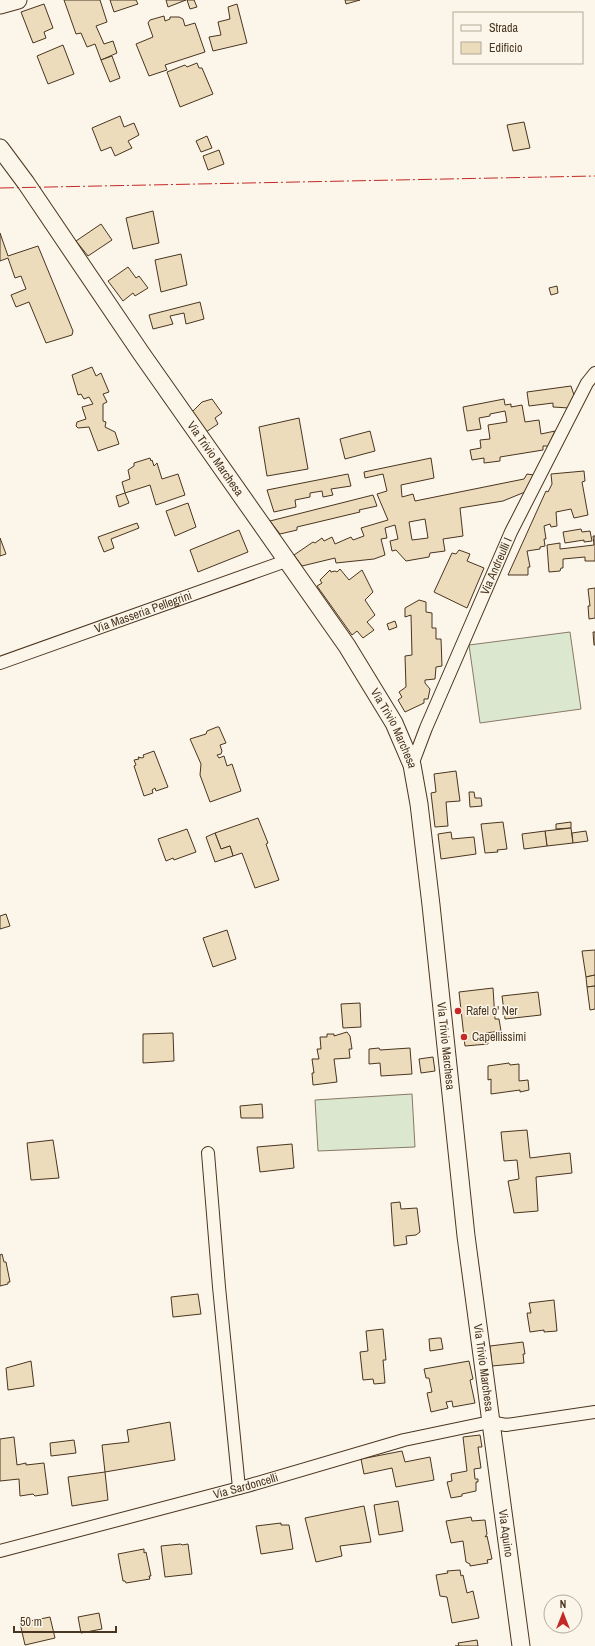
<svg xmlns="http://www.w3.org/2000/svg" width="595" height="1646" viewBox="0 0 595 1646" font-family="'Archivo Narrow',sans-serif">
<rect width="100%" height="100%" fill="#fbf6e9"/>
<g fill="#dce7d0" stroke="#887966">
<path d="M570,632l11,77 -101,14 -11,-78z"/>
<path d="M412,1094l3,53 -97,4 -3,-51z"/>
</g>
<g fill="#ecdcbc" stroke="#4a3520" fill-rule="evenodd">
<path d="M64,0h36l7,22 -11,4 8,18 9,-3 4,12 -16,7 -6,-16 -8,3 -6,-14 -5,1z"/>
<path d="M110,0h26l2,4 -24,8z"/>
<path d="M166,0h20l-18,7z"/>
<path d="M187,0h7l3,7 -7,2z"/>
<path d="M345,0h15l-14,4z"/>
<path d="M44,4l9,24 -9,4 2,6 -13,5 -12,-31z"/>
<path d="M237,4l10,39 -34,8 -4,-14 12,-2 -3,-13 12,-3 -2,-12z"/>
<path d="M164,16l1,5 5,-2v-2h9l4,2 2,7 10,-3 10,29 -40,13 2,5 -18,6 -13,-32 17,-7 -5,-14 2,-3z"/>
<path d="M63,45l11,29 -26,10 -11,-28z"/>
<path d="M112,56l8,22 -10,4 -9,-22z"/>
<path d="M197,63l2,5h3l11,26 -33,13 -13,-35 18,-7 2,2z"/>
<path d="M120,116l4,11 10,-4 5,12 -11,6 4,7 -17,8 -4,-9 -10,4 -9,-23z"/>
<path d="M524,122l6,26 -17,3 -6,-26z"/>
<path d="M207,136l5,12 -11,4 -5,-11z"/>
<path d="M219,150l5,14 -16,6 -5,-14z"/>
<path d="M153,211l6,32 -26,6 -7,-31z"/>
<path d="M101,224l11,16 -24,16 -12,-15z"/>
<path d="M0,233l8,23 30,-10 35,85 -1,4 -26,8 -17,-41 -13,5 -5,-12 15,-6 -5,-13 -6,2 -7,-20 -8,3z"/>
<path d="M181,254l6,31 -26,7 -6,-32z"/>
<path d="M128,267l8,11 3,-2 9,12 -13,8 -2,-3 -10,8 -15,-20z"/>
<path d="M557,286l1,7 -7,2 -2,-7z"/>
<path d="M200,302l4,17 -18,5 -2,-11 -14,3 3,8 -20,5 -4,-14z"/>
<path d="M92,367l4,9 5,-3 8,19 -6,2 4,8 -4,2v17l3,1 -1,5 10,5 4,12 -21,7 -9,-24 -11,1 -2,-2 1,-4 9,-3 -4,-12 11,-3 -4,-7 -5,2 -3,-5 -3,1 -6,-20z"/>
<path d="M571,386l4,12 -6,10 -16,-1v-4l-24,3 -2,-14z"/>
<path d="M212,399l10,14 -7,5 3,6 -12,8 -14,-20 10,-10z"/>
<path d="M504,399l1,6 6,-1v3l11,-2 3,17 14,-2 2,14 14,-3 -7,15h-5v4l-43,7v4l-16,2v-5l-12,2 -2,-10 11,-2 -1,-8 10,-1 -2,-14 19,-3 -2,-11 -15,3v2l-11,2 2,11 -14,2 -4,-24z"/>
<path d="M299,418l9,51 -41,7 -8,-49z"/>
<path d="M370,431l5,20 -30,8 -5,-20z"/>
<path d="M150,458l1,3 1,-1 2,6 3,-3 5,16 16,-5 7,21 -29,10 -6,-20 -25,8 -3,-11 8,-3 -2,-9 6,-4v-3z"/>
<path d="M431,458l3,20 -33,7 1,12 11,-3 2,7 109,-22 3,-5 7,1 -9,17 -22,9 -43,7 3,28 -20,3 2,12 -15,2 -1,4 -23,4 -10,-11 -4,1 -2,-10 8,-2 -3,-14 -10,3 2,10 -6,1 4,16 -11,4 -38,4 -1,-5 -33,8 -8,-11 19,-13 2,1 7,-5 2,3 8,-4 3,7 16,-7 2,3 11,-4 -3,-8 27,-8 -11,-26 10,-3 -4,-17 -18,4 -1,-6zM425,519l3,19 -16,2 -3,-18z"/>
<path d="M584,471l1,10 -3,1 6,33 -14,3 -3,-9 -15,3 1,14 -6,1 -1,-3 -6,2 2,13h-2l1,7 -5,1v2l-13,2 3,16h-2v8h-20l38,-84 2,1 4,-8 -1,-10z"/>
<path d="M348,474l3,12 -20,3 2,6 -10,2 -1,-6 -12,2v4l-15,3 1,7 -22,5 -7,-22z"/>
<path d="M125,493l4,10 -10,4 -3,-11z"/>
<path d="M373,495l4,11 -18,4 1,2 -63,15v3l-17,4 -10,-13z"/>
<path d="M188,503l8,24 -21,9 -9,-25z"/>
<path d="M137,523l2,5 -28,11 3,9 -10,4 -6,-15z"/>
<path d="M581,529l1,3 8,-1 2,10 -8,1v-2l-19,3 -2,-11z"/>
<path d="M239,530l9,22 -50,20 -8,-22z"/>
<path d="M593,536h2v25h-10v-4l-22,2v9h-2l-1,3 -11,1 -2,-27 13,-2v6l34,-4z"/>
<path d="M0,538l6,16 -6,2z"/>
<path d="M459,550l11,4 -3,7 17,7 -17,40 -33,-16 18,-39 4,1z"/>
<path d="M340,569l9,11 13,-10 11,22 -8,8 10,15 -8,7 7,8 -11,8 -6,-7 -5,4 -35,-49 5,-3 -2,-3 10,-10 1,2 4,-1 2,1z"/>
<path d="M595,588v30l-6,1 -1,-13h2l-2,-17z"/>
<path d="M419,600l7,2v10l6,1v15h4v11h5l1,27 -6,1 -1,12 -10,1v3l5,6 -2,10h-4v4l-19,9 -7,-12 4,-3 -3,-5 7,-5 -1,-31 7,-1 -1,-40 -6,2v-9z"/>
<path d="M395,621l2,6 -8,3 -2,-6z"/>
<path d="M593,632h2v13h-1z"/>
<path d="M217,727h2l7,16 -6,2 2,6 -1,3 -4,1 2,3 5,-2 3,10 5,-2 9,27 -31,11 -10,-27 1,-11 -11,-25 16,-5 1,-3z"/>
<path d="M154,751l14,36 -12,4 -1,-3 -3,2 1,3 -9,3 -10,-30 2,-1 -2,-5 5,-1 -1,-2 4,1 2,-1 -1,-2z"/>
<path d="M456,771l4,30 -14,1 2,24 -13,1 -4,-34 5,-1 -2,-18z"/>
<path d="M469,792h5l1,6h6l1,8 -12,1z"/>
<path d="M258,818l10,25 -2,1 13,36 -24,8 -13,-35 -9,3 -3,-10 -9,3 -6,-16z"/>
<path d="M503,822l4,27 -10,1 1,2 -13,1 -4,-29z"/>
<path d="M571,822v6l-15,1v-5z"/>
<path d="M571,828l2,15 -26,3 -2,-15z"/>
<path d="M187,829l9,23 -22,8 -1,-2 -7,3 -8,-22z"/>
<path d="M545,831l2,15 -23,3 -2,-15z"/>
<path d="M586,831l2,10 -15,2 -1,-10z"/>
<path d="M451,832l1,7 22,-2 2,17 -35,5 -3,-25z"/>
<path d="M215,833l6,16 9,-3 3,10 -18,6 -9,-25z"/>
<path d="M6,914l4,12 -10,3v-13z"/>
<path d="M227,930l9,29 -23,8 -10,-29z"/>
<path d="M595,950v25l-9,2 -4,-26z"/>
<path d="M595,975v11l-8,1 -1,-10z"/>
<path d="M595,986v23l-5,1 -3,-23z"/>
<path d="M493,988l2,31h4l2,12 -15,2 2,11 -23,2 -6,-54z"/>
<path d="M538,992l3,23 -36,4 -3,-23z"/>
<path d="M360,1003l1,24 -18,1 -2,-24z"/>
<path d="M347,1032l3,4 2,13h-3l1,9 -16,1 3,23 -24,3 -1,-12h2l-2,-14h7l-2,-10h4l-1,-12h7v-3h7v2z"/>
<path d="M173,1033l1,28 -31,2v-29z"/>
<path d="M379,1048l1,2 30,-2 2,26 -31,2 -1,-13 -11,1v-15z"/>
<path d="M433,1057l2,14 -14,2 -2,-14z"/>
<path d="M509,1063l1,2 9,-1v17l9,-1 1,10 -9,2v-2l-29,4v-15l-3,1v-14z"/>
<path d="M262,1104l1,14h-22l-1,-12z"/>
<path d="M527,1130l3,28 40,-5 2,20 -36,4 2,34 -24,2 -6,-32 11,-2 -2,-19 -13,1 -3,-29z"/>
<path d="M53,1140l6,38 -28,2 -4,-37z"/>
<path d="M292,1144l2,24 -34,4 -3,-25z"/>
<path d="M400,1202l1,7 16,-1 3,24 -4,3 -10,1 1,8 -13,2 -3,-43z"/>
<path d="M2,1254l2,8h2l4,20h-2v2l-8,2v-31z"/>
<path d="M198,1294l3,20 -28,3 -2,-20z"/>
<path d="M554,1300l3,31 -13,1v-2l-14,2 -3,-19h4l-2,-10z"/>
<path d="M383,1329l3,31h-3l2,23 -11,1 -1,-5 -10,1 -3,-28 8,-1 -2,-20z"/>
<path d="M438,1338h3l2,11 -13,2 -1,-12z"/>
<path d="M523,1342l2,12h-2l1,9 -32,3 -2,-20z"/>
<path d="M31,1361l3,25 -26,4 -2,-22z"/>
<path d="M469,1361l4,18 -3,1 5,23 -22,4 -1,-6 -6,1 2,6 -17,4 -4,-19 5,-1 -3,-14h-3l-2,-9z"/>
<path d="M170,1422l5,38 -70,12 -3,-27 27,-3 -2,-12z"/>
<path d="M480,1435l2,12h-4l3,21 -7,1 1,10h3v3h-2v9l-14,3v2l-11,2 -4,-16 5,-1 -1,-7 16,-3 -4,-34z"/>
<path d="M14,1437l3,28 9,-2v2l18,-2 4,31 -13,2 -2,-2 -13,2 -1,-17 -19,2v-42z"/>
<path d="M74,1440l2,13 -25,3 -1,-13z"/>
<path d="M402,1451l3,11 25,-5 4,23 -38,7 -4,-19 -28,6 -3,-15z"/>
<path d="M105,1472l3,28 -36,6 -4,-29z"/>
<path d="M398,1501l5,30 -24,4 -5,-30z"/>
<path d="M364,1506l7,36 -31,4 2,10 -26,6 -11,-44z"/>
<path d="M471,1517l1,4 13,-1 2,14 -2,3 2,-1 5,23 -5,1 1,3 -18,3v-2l-4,-2 -3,-21 -12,2 -5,-22z"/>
<path d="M281,1523v2h8l4,24 -32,5 -5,-28z"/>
<path d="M181,1544l1,1 6,-1 4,30 -27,3 -4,-31z"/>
<path d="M144,1549v4l2,-1 5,24h-2l1,3 -24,4 -1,-2h-2l-5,-27z"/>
<path d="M460,1570l1,6 2,-1 4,18 6,-2 6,27 -27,5 -5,-26 -7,-1 -4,-21 12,-2 -1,-2z"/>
<path d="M99,1613l3,16 -21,4 -3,-16z"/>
<path d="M50,1617l5,21 -30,7 -5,-22z"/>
<path d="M477,1640l1,6h-23h4l-1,-3z"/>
</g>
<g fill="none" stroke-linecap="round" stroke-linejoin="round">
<g stroke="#4a3520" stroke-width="14">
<g id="street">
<path id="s1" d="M0,663l286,-102"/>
<path id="s2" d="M412,765l14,-37 85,-196 76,-149 8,-10"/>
<path d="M208,1153l11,134 20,201"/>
<path id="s3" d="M0,1551l247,-65 157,-46 86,-18 16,3 89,-13"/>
</g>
</g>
<g stroke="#4a3520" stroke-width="19">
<g id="secondary">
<path d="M0,5l18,-5"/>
<path id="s4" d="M0,148l26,35 115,170 206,293 47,77 18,42 7,39 12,101 35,331 55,410"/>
</g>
</g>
<use href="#street" stroke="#fbf6e9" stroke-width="12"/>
<use href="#secondary" stroke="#fbf6e9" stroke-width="17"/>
<path stroke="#c62828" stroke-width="1" stroke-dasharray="14 3 2 3" stroke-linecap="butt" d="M0,188l595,-12"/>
</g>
<g fill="#c62828" stroke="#fbf6e9" stroke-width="1.5">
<circle cx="458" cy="1011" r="4"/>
<circle cx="464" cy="1037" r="4"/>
</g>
<g text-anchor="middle" stroke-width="3" stroke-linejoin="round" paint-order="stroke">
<g font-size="12" fill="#4a3520" stroke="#fbf6e9">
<text dy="4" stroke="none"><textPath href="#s4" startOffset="378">Via Trivio Marchesa</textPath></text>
<text dy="4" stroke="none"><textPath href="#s2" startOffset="216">Via Andreulli I</textPath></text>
<text dy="4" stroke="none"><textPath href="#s1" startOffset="152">Via Masseria Pellegrini</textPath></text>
<text dy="4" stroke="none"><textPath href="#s4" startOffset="702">Via Trivio Marchesa</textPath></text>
<text dy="4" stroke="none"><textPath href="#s4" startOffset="1026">Via Trivio Marchesa</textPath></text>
<text dy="4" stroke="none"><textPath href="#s4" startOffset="1350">Via Trivio Marchesa</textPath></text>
<text dy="4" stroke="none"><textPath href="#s3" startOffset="254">Via Sardoncelli</textPath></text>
<text dy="4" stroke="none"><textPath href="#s4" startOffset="1517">Via Aquino</textPath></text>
</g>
<g font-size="12" fill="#4a3520" stroke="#fbf6e9" text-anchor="start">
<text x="466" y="1015">Rafel o' Ner</text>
<text x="472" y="1041">Capellissimi</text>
</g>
</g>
<rect x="453" y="12" width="130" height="52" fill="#fbf6e9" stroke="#b4a999"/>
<rect x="461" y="25" width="20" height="6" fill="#fbf6e9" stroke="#b4a999"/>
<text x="489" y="32" font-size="12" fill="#4a3520">Strada</text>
<rect x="461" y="42" width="20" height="12" fill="#ecdcbc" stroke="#b4a999"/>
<text x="489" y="52" font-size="12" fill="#4a3520">Edificio</text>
<g transform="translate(563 1614)"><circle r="19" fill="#fbf6e9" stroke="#b4a999"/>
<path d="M0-3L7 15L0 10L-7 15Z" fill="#c62828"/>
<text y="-6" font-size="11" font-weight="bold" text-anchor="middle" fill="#4a3520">N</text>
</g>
<path d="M14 1626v6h102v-6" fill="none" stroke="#4a3520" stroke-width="2"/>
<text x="20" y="1626" font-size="12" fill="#4a3520" stroke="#fbf6e9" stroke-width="3" paint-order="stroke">50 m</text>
</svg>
